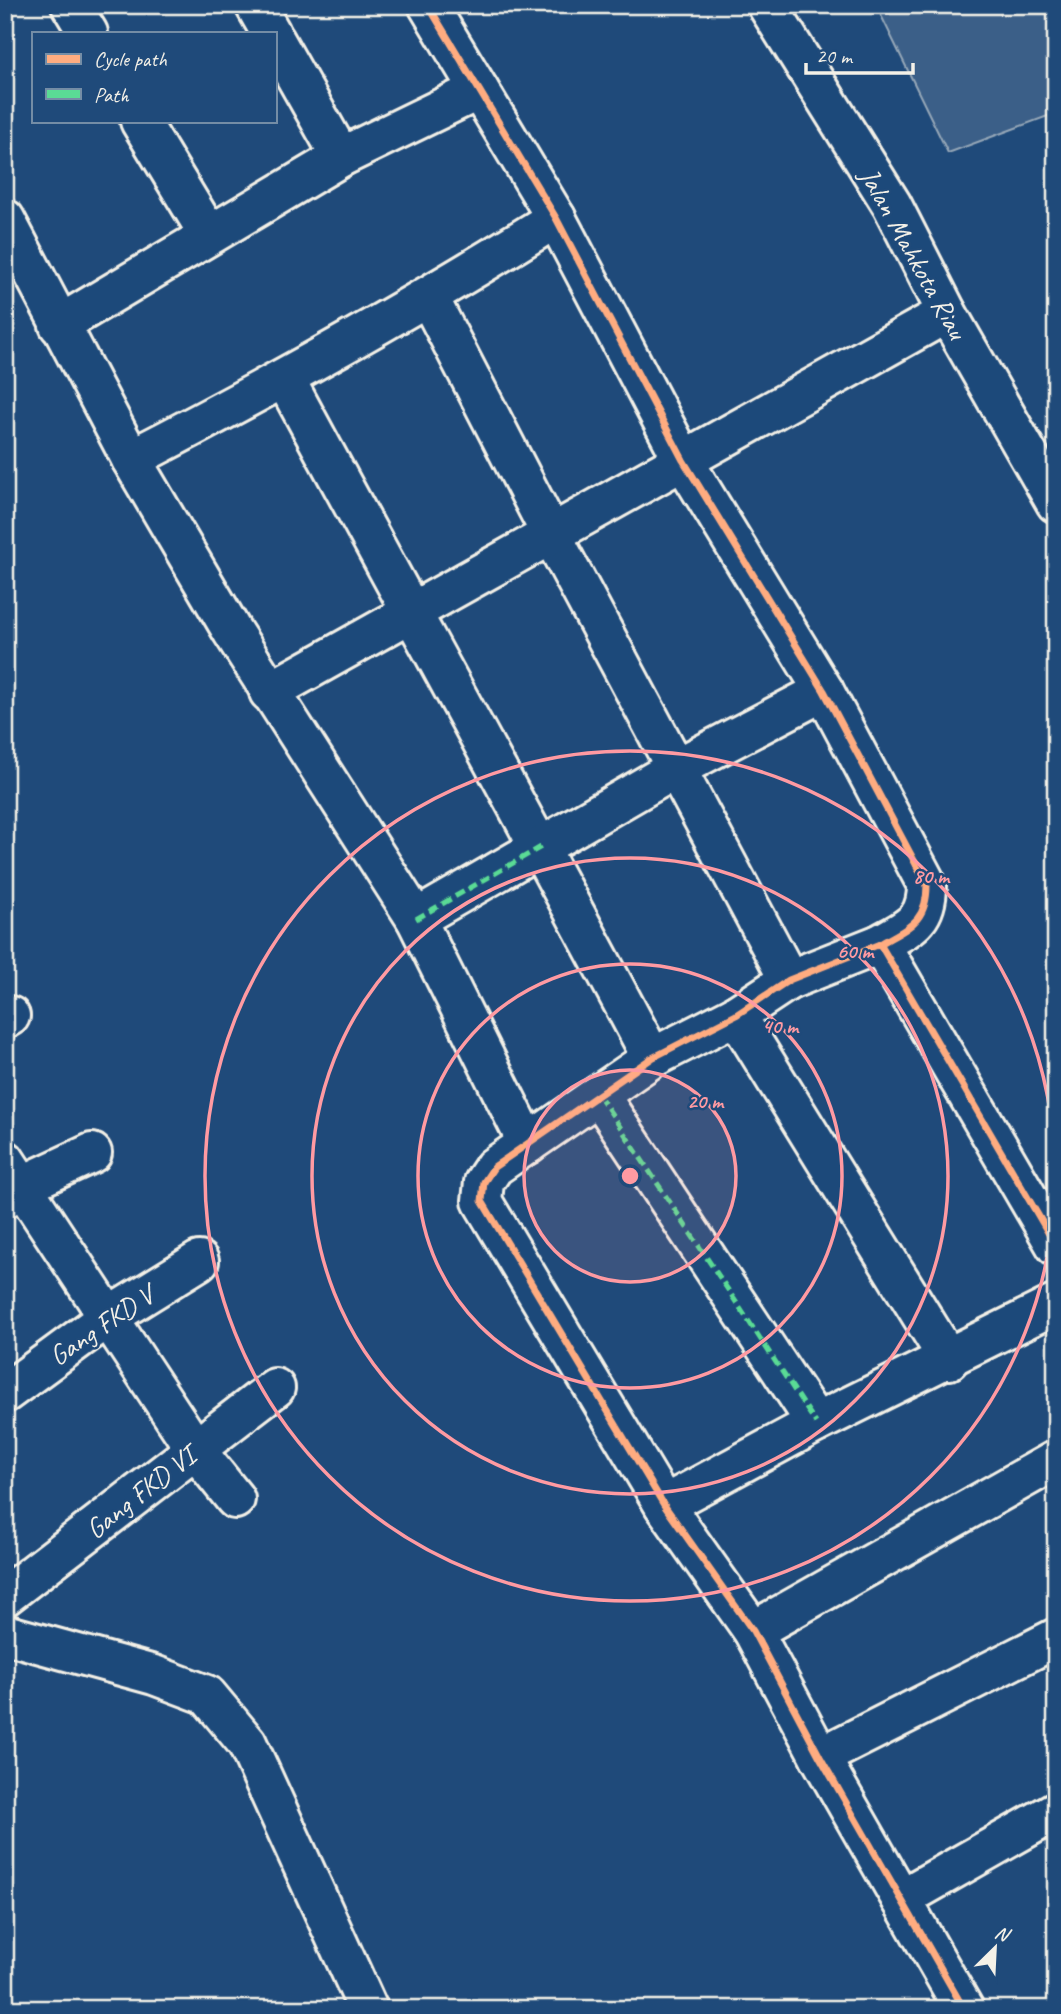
<svg xmlns="http://www.w3.org/2000/svg" width="1061" height="2014" viewBox="0 0 1061 2014" font-family="Caveat,sans-serif">
<rect width="100%" height="100%" fill="#1f4a7a"/>
<filter id="ink" filterUnits="userSpaceOnUse"><feTurbulence type="fractalNoise" baseFrequency=".0143" numOctaves="2"/><feDisplacementMap in="SourceGraphic" scale="14" xChannelSelector="R" yChannelSelector="G"/><feConvolveMatrix kernelMatrix="1 2 1 2 8 2 1 2 1" color-interpolation-filters="sRGB"/></filter>
<g filter="url(#ink)">
<path fill="#3a5f88" stroke="#97a8b8" stroke-width="2" d="M876,5h180v108l-108,40z"/>
<g fill="none" stroke-linecap="round" stroke-linejoin="round">
<g stroke="#f4f1e8" stroke-width="44">
<g id="minor">
<path d="M71,5l17,28"/>
<path d="M255,5l16,28"/>
<path d="M428,5l128,213 127,242 141,231 103,194c0,37 -18,42 -47,59l176,302"/>
<path d="M767,5l125,200 55,108 109,190"/>
<path d="M275,40l66,117"/>
<path d="M140,121l69,114"/>
<path d="M5,219l126,240 101,172 184,288 112,225"/>
<path d="M429,298l122,236 238,446"/>
<path d="M59,325l282,-168 138,-67"/>
<path d="M285,379c122,227 247,451 367,679"/>
<path d="M131,459c145,-75 287,-154 425,-241"/>
<path d="M269,692l678,-379"/>
<path d="M416,919l259,-150 149,-78"/>
<path d="M880,944l-91,36 -53,35 -84,43 -158,109 -10,15 -2,19 182,304 89,126 67,126 144,252"/>
<path d="M736,1015l213,345"/>
<path d="M5,1019l5,-3"/>
<path d="M599,1095l217,328"/>
<path d="M5,1160l190,289 40,50"/>
<path d="M5,1198l16,-12 71,-33"/>
<path d="M5,1393l102,-75 92,-57"/>
<path d="M664,1505l152,-82 240,-119"/>
<path d="M5,1596l270,-208"/>
<path d="M753,1631l303,-171"/>
<path d="M5,1634l149,41 53,20 40,48 121,266"/>
<path d="M820,1757l236,-119"/>
<path d="M901,1899l155,-88"/>
</g>
</g>
<use href="#minor" stroke="#1f4a7a" stroke-width="38"/>
<g stroke="#5adb95" stroke-width="5" stroke-dasharray="10 5" stroke-linecap="butt">
<path d="M416,919l125,-72"/>
<path d="M599,1095l217,328"/>
</g>
<g stroke="#1f4a7a" stroke-width="11">
<g id="cycleway">
<path d="M428,5l128,213 127,242 141,231 103,194c0,37 -18,42 -47,59l176,302"/>
<path d="M880,944l-91,36 -53,35 -84,43 -158,109 -10,15 -2,19 182,304 89,126 67,126 144,252"/>
</g>
</g>
<use href="#cycleway" stroke="#ffac80" stroke-width="7"/>
</g>
</g>
<circle cx="630" cy="1176" r="106" fill="#ff9aa2" fill-opacity=".12"/>
<g fill="none" stroke="#ff9aa2" stroke-width="3.5">
<circle cx="630" cy="1176" r="106"/>
<circle cx="630" cy="1176" r="212"/>
<circle cx="630" cy="1176" r="318"/>
<circle cx="630" cy="1176" r="425"/>
</g>
<g text-anchor="middle" stroke-width="5" stroke-linejoin="round" paint-order="stroke">
<g font-size="28" fill="#f4f1e8" stroke="#1f4a7a">
<text transform="translate(914 253) rotate(61)" y="10">Jalan Mahkota Riau</text>
<text transform="translate(101 1325) rotate(-34)" y="10">Gang FKD V</text>
<text transform="translate(140 1492) rotate(-38)" y="10">Gang FKD VI</text>
</g>
</g>
<circle cx="630" cy="1176" r="10" fill="#ff9aa2" stroke="#1f4a7a" stroke-width="3.5"/>
<g font-size="21" text-anchor="middle" font-weight="bold" fill="#ff9aa2" stroke="#1f4a7a" stroke-width="5" stroke-linejoin="round" paint-order="stroke">
<text x="931" y="883">80 m</text>
<text x="855" y="958">60 m</text>
<text x="780" y="1033">40 m</text>
<text x="705" y="1108">20 m</text>
</g>
<rect width="1061" height="2014" fill="none" stroke="#1f4a7a" stroke-width="28"/>
<rect x="14" y="14" width="1033" height="1986" fill="none" stroke="#f4f1e8" stroke-width="2.5" filter="url(#ink)"/>
<rect x="32" y="32" width="245" height="91" fill="#1f4a7a" stroke="#748da6" stroke-width="2"/>
<rect x="46" y="54" width="35" height="10" fill="#ffac80" stroke="#748da6" stroke-width="2"/>
<text x="94" y="66" font-size="21" fill="#f4f1e8">Cycle path</text>
<rect x="46" y="89" width="35" height="10" fill="#5adb95" stroke="#748da6" stroke-width="2"/>
<text x="94" y="102" font-size="21" fill="#f4f1e8">Path</text>
<g transform="translate(995 1948) rotate(24)" stroke="#1f4a7a" stroke-width="5" paint-order="stroke">
<path d="M0-5L12 26L0 18L-12 26Z" fill="#f4f1e8"/>
<text y="-10" font-size="19" font-weight="bold" text-anchor="middle" fill="#f4f1e8">N</text>
</g>
<path d="M806 63v10h107v-10" fill="none" stroke="#f4f1e8" stroke-width="3.5"/>
<text x="816" y="63" font-size="21" fill="#f4f1e8" stroke="#1f4a7a" stroke-width="5" paint-order="stroke">20 m</text>
</svg>
